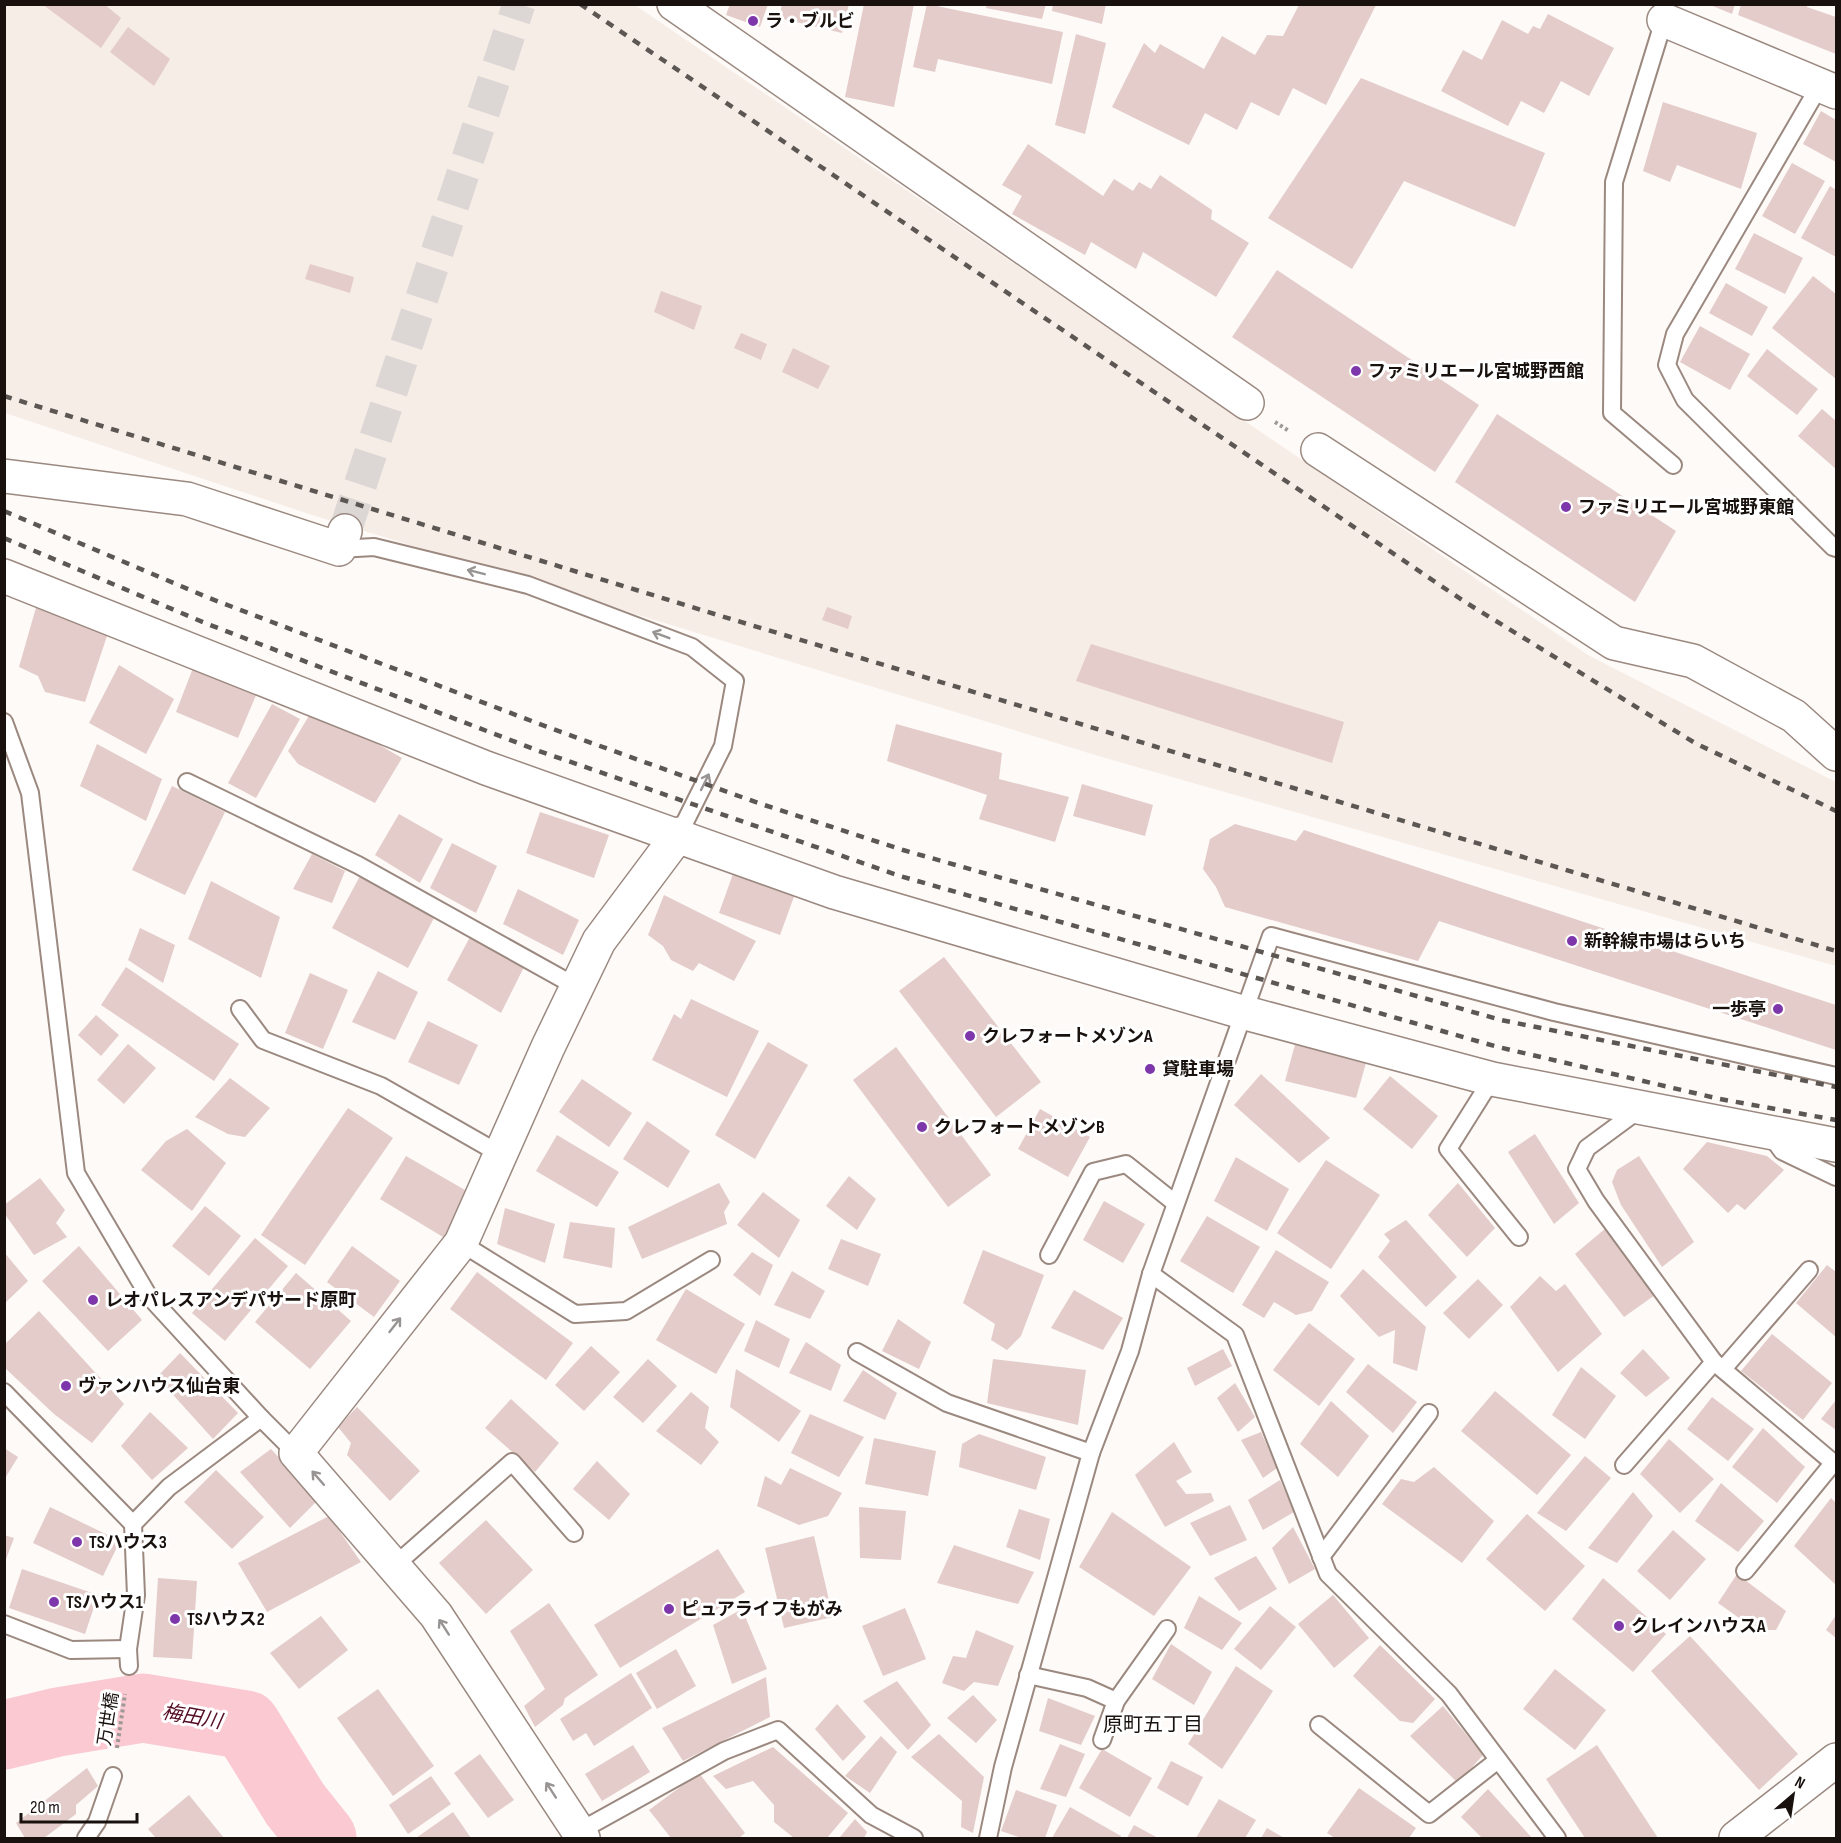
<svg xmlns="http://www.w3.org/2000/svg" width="1841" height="1843" viewBox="0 0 1841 1843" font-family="'Sofia Sans Condensed','Noto Sans JP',sans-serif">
<rect width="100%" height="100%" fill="#fefaf8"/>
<path fill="#f7ede7" d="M5,5h630l953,650 248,127v184l-731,-208 -793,-243 -307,-102z"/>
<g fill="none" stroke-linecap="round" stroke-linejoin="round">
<path stroke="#fbc9d1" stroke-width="69" d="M4,1735l54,-13 85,-14 103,17 49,79 27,34"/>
</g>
<g fill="#e3ccc9">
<path d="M42,4h62l17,14 -20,30z"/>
<path d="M730,4h38l-8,23 -34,-12z"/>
<path d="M782,4h67l-7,29 -63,-15z"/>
<path d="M864,4h50l-20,103 -49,-10z"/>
<path d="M927,4l136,28 -11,52 -114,-25 -3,13 -22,-5z"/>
<path d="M987,4h59l-4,15 -56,-11z"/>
<path d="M1053,4h53l-4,20 -50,-13z"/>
<path d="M1708,4h27l-3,10z"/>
<path d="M1741,4h66v3l29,10v37l-98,-39z"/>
<path d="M1299,5h77l-50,100 -33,-17 -14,28 -28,-14 -14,28 -32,-17 -16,32 -77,-38 32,-64 11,10 5,-9 44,25 18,-33 33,19 12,-20 16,1z"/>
<path d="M1548,14l66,34 -25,48 -28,-15 -17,32 -23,-12 -13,25 -67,-35 22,-41 19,10 20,-40 26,14 5,-8 7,3z"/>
<path d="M128,27l42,32 -16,27 -44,-34z"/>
<path d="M1076,34l30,9 -21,91 -30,-9z"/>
<path d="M1361,78l184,75 -30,74 -111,-46 -52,88 -84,-51z"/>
<path d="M1663,102l94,31 -16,56 -64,-24 -7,17 -27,-11z"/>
<path d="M1821,111l15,9v42l-33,-18z"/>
<path d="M1028,144l75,52 11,-17 19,12 6,-9 12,7 9,-14 52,35 -1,9 38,24 -33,54 -73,-45 -7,17 -45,-27 -6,13 -73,-41 10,-18 -20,-11z"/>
<path d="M1792,163l33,18 -30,53 -33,-18z"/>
<path d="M1830,186l6,4v67l-35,-19z"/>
<path d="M1754,233l49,25 -18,36 -50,-25z"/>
<path d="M310,264l44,13 -4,16 -45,-14z"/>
<path d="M1277,270l202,135 -44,67 -203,-135z"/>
<path d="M1813,276l23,18v85l-64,-51z"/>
<path d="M1726,283l42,24 -16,29 -43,-23z"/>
<path d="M661,291l41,15 -8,24 -40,-18z"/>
<path d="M1700,326l50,28 -20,36 -50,-28z"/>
<path d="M741,333l26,11 -6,16 -27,-12z"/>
<path d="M793,348l37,18 -12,23 -36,-17z"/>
<path d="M1767,349l51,40 -21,26 -50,-39z"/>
<path d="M1822,409l14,12v48l-38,-33z"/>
<path d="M1497,414l179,117 -41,71 -180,-120z"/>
<path d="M37,604l71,29 -23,69 -40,-10 -7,-16 -19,-9z"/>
<path d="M827,607l25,9 -4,13 -26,-9z"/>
<path d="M1091,644l253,78 -12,41 -256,-82z"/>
<path d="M119,665l55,34 -28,55 -57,-31z"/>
<path d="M193,668l64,25 -19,45 -62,-26z"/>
<path d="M272,704l28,15 -44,79 -28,-15z"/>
<path d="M310,714l47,18 45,26 -27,45 -77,-39 -10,-13z"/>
<path d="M896,724l106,29 -3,26 70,18 -14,45 -76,-23 8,-24 -100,-34z"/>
<path d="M97,744l65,35 -16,42 -66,-35z"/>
<path d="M1082,784l71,21 -8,31 -72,-20z"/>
<path d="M172,786l53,26 -40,83 -53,-25z"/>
<path d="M540,812l69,23 -15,43 -68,-25z"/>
<path d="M399,814l44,25 -23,44 -45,-28z"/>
<path d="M1235,824l61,17 8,-11 532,175v45l-397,-129 -21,40 -193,-54 -9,-20 -13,-18 7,-30z"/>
<path d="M452,843l45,23 -21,47 -46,-25z"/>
<path d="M312,854l33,17 -13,32 -39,-14z"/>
<path d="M734,871l61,23 -15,41 -61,-22z"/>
<path d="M360,876l75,40 -27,52 -76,-40z"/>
<path d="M211,881l69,36 -19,61 -73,-39z"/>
<path d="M518,889l61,31 -16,35 -60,-31z"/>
<path d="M664,895l92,46 -22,40 -35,-18 -6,8 -22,-11 -8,-14 -15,-11z"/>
<path d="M140,928l35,17 -12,38 -35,-23z"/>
<path d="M470,937l54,30 -23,46 -54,-33z"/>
<path d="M944,957l97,125 -45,35 -97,-126z"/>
<path d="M126,967l113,77 -25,37 -113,-76z"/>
<path d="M378,971l40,21 -23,48 -43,-18z"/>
<path d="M310,973l38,17 -25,59 -38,-16z"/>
<path d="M691,999l68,32 -32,66 -75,-37 22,-46 7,5z"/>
<path d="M96,1015l23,20 -18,21 -23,-21z"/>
<path d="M428,1021l50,24 -19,40 -51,-23z"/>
<path d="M1296,1041l70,22 -10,35 -71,-17z"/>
<path d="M768,1042l40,23 -53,94 -40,-24z"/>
<path d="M128,1044l28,24 -32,36 -27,-24z"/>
<path d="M896,1047l95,128 -43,32 -95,-127z"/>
<path d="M1261,1074l69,64 -31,25 -65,-58z"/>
<path d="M1390,1076l48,40 -26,33 -49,-40z"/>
<path d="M230,1078l40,30 -25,29 -17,-3 -33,-17z"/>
<path d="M582,1079l50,34 -23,34 -50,-35z"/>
<path d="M348,1108l45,30 -88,127 -44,-30z"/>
<path d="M1040,1109l50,28 -22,40 -50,-28z"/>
<path d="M647,1121l43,30 -22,37 -45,-29z"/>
<path d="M187,1129l39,34 -34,48 -51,-41 25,-29z"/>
<path d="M1535,1134l44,69 -25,21 -46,-72z"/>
<path d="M557,1135l62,37 -22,35 -61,-36z"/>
<path d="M1707,1142l60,14 17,14 -39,40 -8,-6 -9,9 -45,-44z"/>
<path d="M406,1156l59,34 -17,50 -68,-41z"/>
<path d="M1639,1156l55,86 -32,25 -41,-62 -9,-23 5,-12z"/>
<path d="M1236,1157l53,32 -22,42 -53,-30z"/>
<path d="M1326,1160l54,35 -49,74 -54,-36z"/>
<path d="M849,1176l27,23 -19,31 -31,-24z"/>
<path d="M40,1178l25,32 -9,13 11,14 -33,18 -30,-42v-8z"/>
<path d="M719,1183l11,19 -6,10 3,12 -85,35 -14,-32z"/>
<path d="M1458,1183l37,45 -28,29 -39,-42z"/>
<path d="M763,1192l37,28 -21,38 -42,-33z"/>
<path d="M1104,1201l41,23 -22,39 -40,-23z"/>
<path d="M205,1206l36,30 -32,40 -37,-30z"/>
<path d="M505,1208l50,16 -10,39 -48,-19z"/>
<path d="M1207,1216l53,31 -27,46 -53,-32z"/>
<path d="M1406,1220l51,57 -31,30 -48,-50 12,-16 -6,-7z"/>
<path d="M570,1222l45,6 -3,40 -49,-10z"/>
<path d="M1606,1228l49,67 -31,22 -49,-63z"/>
<path d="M255,1238l33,28 -63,75 -33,-28z"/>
<path d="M841,1239l40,15 -13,32 -40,-17z"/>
<path d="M79,1246l63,74 -34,31 -66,-70z"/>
<path d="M352,1246l48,35 -26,36 -47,-35z"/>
<path d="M983,1250l61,25 -23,61 -14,14 -16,-10 4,-16 -32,-21z"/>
<path d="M1276,1250l53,32 -17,29 -16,4 -22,-13 -10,16 -22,-13z"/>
<path d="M4,1252l24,29 -24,23z"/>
<path d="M752,1252l21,13 -13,31 -27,-21z"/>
<path d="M1827,1265l9,7v65l-40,-34z"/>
<path d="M1363,1269l63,58 -9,44 -24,-8 2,-33 -16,7 -39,-41z"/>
<path d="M792,1271l33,20 -15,28 -36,-14z"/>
<path d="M477,1272l96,71 -27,37 -96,-71z"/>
<path d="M296,1273l55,48 -41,48 -55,-47z"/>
<path d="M1540,1276l16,15 9,-7 37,50 -44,38 -48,-65z"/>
<path d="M1478,1279l25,26 -34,34 -26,-26z"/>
<path d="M686,1289l59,35 -29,50 -60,-34z"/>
<path d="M1074,1290l49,28 -20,32 -52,-22z"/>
<path d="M39,1311l85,93 -32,39 -38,-29 -50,-47v-22z"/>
<path d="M898,1319l33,23 -12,27 -37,-18z"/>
<path d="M756,1320l34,19 -11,29 -35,-17z"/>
<path d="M1309,1323l46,36 -36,47 -46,-36z"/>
<path d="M1772,1334l60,49 -29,37 -62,-49z"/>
<path d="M806,1342l35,23 -10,26 -42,-18z"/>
<path d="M591,1346l29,26 -36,39 -29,-26z"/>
<path d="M1223,1349l9,17 -37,20 -8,-18z"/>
<path d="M1643,1349l27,29 -24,19 -26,-24z"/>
<path d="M180,1353l58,60 -25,26 -56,-62z"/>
<path d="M648,1359l29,27 -34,37 -30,-26z"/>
<path d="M993,1359l93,11 -8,55 -91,-22z"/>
<path d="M1368,1364l49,38 -24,31 -47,-41z"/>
<path d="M1581,1367l35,29 -31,43 -33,-24z"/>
<path d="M736,1369l65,42 -22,31 -49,-35z"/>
<path d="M863,1370l34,23 -12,27 -42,-19z"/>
<path d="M1235,1383l20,34 -17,15 -21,-34z"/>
<path d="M1495,1391l76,64 -34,40 -76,-64z"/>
<path d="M691,1392l18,15 -4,21 14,14 -18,23 -45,-34z"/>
<path d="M1712,1397l42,32 -26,32 -41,-32z"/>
<path d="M511,1399l48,44 -24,29 -50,-44z"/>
<path d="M1836,1400v30l-15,-11z"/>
<path d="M1331,1401l38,35 -31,41 -38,-33z"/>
<path d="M357,1407l63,64 -30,30 -43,-46 4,-12 -13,-16z"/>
<path d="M150,1412l38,36 -36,32 -31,-34z"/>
<path d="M810,1414l54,23 -25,40 -48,-24z"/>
<path d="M1763,1428l42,39 -28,36 -45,-36z"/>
<path d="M1261,1432l16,36 -14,10 -22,-38z"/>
<path d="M979,1434l67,23 -10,33 -77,-23 3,-23z"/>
<path d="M874,1438l62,13 -8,45 -63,-12z"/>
<path d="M1669,1439l45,40 -34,34 -40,-39z"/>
<path d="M1174,1442l18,30 -16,9 10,13 25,-1 3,8 -49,26 -30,-52z"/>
<path d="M4,1448l14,9 -14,23z"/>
<path d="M271,1449l47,51 -28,28 -50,-56z"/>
<path d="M1585,1456l26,22 -45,53 -29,-18z"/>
<path d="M597,1461l33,33 -21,26 -36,-31z"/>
<path d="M1434,1467l60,54 -32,42 -80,-59 19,-25 13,3z"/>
<path d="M790,1468l52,25 -14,23 -29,9 -42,-19 8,-30 16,9z"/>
<path d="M216,1470l48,47 -32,32 -48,-47z"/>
<path d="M1280,1480l14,32 -31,18 -15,-30z"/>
<path d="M1721,1483l43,38 -26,31 -43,-31z"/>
<path d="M1633,1492l20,24 -36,47 -29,-15z"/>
<path d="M1831,1498l5,5v82l-42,-39z"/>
<path d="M1230,1505l17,35 -37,16 -20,-33z"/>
<path d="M50,1507l70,34 -17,35 -70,-33z"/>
<path d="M859,1507l47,4 -5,49 -41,-2z"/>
<path d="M1019,1509l31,10 -10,41 -34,-13z"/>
<path d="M1112,1512l79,55 -37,49 -75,-49z"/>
<path d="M1527,1514l58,52 -40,45 -59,-52z"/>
<path d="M329,1516l32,46 -94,50 -29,-49z"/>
<path d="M486,1520l47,50 -47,44 -47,-51z"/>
<path d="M1293,1527l22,42 -26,15 -17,-36z"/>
<path d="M1673,1530l33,29 -36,41 -33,-29z"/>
<path d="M4,1535l10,3 -9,24h-1z"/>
<path d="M814,1536l19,81 -49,11 -19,-80z"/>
<path d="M954,1545l80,27 -16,32 -81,-21z"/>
<path d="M718,1549l27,43 -125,76 -26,-43z"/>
<path d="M1256,1556l21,33 -38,22 -25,-33z"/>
<path d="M22,1569l76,26 -13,39 -76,-26z"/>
<path d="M1737,1574l49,37 -10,19h-20l-38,-27z"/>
<path d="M158,1578l39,3 -5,78 -39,-2z"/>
<path d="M1603,1578l63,56 -33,38 -61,-53z"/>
<path d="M1333,1595l36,43 -35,30 -36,-44z"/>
<path d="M1199,1596l43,27 -20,27 -38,-22z"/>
<path d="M549,1603l49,72 -33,23 -2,7 -28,22 -11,-21 21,-17 -35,-58z"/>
<path d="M1270,1606l26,21 -35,43 -27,-21z"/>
<path d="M905,1608l21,51 -43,17 -21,-50z"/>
<path d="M742,1609l25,60 -35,15 -19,-59z"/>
<path d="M1836,1615v23l-10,-8z"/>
<path d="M321,1616l27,34 -49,39 -29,-36z"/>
<path d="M976,1630l38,16 -16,40 -24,-4 -10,9 -22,-8 11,-27 13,2z"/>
<path d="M1690,1636l108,118 -39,36 -108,-119z"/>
<path d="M1171,1644l41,28 -18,33 -42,-26z"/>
<path d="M1380,1645l55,54 -22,24 -13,-2 -47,-45z"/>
<path d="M676,1649l20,37 -39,23 -21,-36z"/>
<path d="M1236,1666l37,25 -51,78 -34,-25z"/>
<path d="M1555,1669l51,41 -31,40 -52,-41z"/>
<path d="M631,1673l21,35 -58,38 -8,-13 -13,8 -13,-22z"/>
<path d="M766,1677l4,40 -87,44 -21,-33z"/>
<path d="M897,1681l34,44 -23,25 -45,-49z"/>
<path d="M378,1689l56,77 -41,30 -56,-78z"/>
<path d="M973,1695l24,25 -21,23 -29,-25z"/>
<path d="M1048,1698l47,18 -14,29 -42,-14z"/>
<path d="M837,1704l29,33 -23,24 -28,-32z"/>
<path d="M1443,1706l40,49 -25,28 -48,-47z"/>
<path d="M939,1734l45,43 -11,56 -12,-6 1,-26 -51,-44z"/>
<path d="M881,1736l16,16 -27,41 -25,-17z"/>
<path d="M1060,1744l25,10 -19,43 -26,-8z"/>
<path d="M633,1745l17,27 -48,29 -17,-27z"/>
<path d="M1597,1745l61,93h-73l-39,-59z"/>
<path d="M773,1747l75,66 -21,25h-33l-20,-16v-17l-21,-24 -27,8 -13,-13z"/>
<path d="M1102,1749l50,29 -22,39 -51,-29z"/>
<path d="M480,1754l34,46 -26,18 -34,-45z"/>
<path d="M1171,1761l32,16 -15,29 -31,-18z"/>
<path d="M87,1768l11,18 -22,19v9l-32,24h-19l-9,-15z"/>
<path d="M699,1773l46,60 -6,5h-68l-22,-28z"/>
<path d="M431,1776l20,28 -43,30 -19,-29z"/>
<path d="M1359,1788l57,40 -7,10h-74l-8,-5z"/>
<path d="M1488,1789l44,49h-50l-21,-21z"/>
<path d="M1016,1790l41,15 -12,33h-23l-21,-7z"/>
<path d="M189,1795l35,43h-68l-8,-9z"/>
<path d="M1219,1799l37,21 -11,18h-49z"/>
<path d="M1070,1807l51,29 -1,2h-68z"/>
<path d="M453,1812l18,26h-55z"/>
<path d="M855,1819l12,13 -3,6h-25z"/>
<path d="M1134,1825l24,13h-31z"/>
<path d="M1267,1828l17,10h-23z"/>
</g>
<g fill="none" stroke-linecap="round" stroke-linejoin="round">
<path stroke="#dcd7d5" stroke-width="33" stroke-dasharray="33 16" stroke-linecap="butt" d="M345,531l174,-527"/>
<g stroke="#9b8980" stroke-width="20">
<g id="service">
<path d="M1664,20l-50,162 -2,231 61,52"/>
<path d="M1820,85l-145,249 -8,31 18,35 148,147 3,1"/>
<path d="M339,549l35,-2 154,38 164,62 43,34 -12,65 -44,88"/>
<path d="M4,722l26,71 46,380 72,122 113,123"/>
<path d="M187,782l171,83 219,122"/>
<path d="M240,1009l23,31 118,46 119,68"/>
<path d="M1492,1079l-44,70 71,88"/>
<path d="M1769,1133l13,18 54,26"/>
<path d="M461,1243l114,71 51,-3 85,-51"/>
<path d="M1049,1255l44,-83 33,-8 49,39"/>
<path d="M1151,1274l84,61 93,239 121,120 108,144"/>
<path d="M857,1352l90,51 144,50"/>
<path d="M1714,1362l122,103"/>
<path d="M1723,1369l86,-99"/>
<path d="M4,1392l129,132"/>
<path d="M1624,1465l90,-103 -118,-161 -19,-32 10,-21 53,-39"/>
<path d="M1321,1557l108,-144"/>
<path d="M394,1566l118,-104 62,71"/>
<path d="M1745,1571l89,-109"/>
<path d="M4,1624l67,26 57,-1"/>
<path d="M129,1666l-1,-17 8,-54 -3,-71 36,-37 92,-69 35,35"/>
<path d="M1028,1675l59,13 29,13"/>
<path d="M1319,1725l110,89 69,-54"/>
<path d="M1102,1740l14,-39 51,-72"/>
<path d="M578,1832l146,-81 54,-21 93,85 43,23"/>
<path d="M86,1838l11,-16 16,-46"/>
<path d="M988,1838l15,-71 88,-314 39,-102 21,-77 120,-338 283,76 282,64"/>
</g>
</g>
<g stroke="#9b8980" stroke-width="36">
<g id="minor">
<path d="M674,4l573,399"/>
<path d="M1664,20l172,72"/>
<path d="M1318,450l296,193 79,18 101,55 42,38"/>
<path d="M4,476l183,23 152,50 6,-18"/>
<path d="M4,576l482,192 348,124 408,120 250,67 344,66"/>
<path d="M583,1838l-147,-223 -140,-162 165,-210 87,-196 51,-106 80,-107"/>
<path d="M1736,1838l100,-78"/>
</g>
</g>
<g stroke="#9e9896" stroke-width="4" stroke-dasharray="3 3" stroke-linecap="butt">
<path d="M1275,422l14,9"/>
<path d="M117,1748l8,-54"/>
</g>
<use href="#service" stroke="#fff" stroke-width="16"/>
<use href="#minor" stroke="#fff" stroke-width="33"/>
<g stroke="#5d5754" stroke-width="4.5" stroke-dasharray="8 8" stroke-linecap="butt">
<path d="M580,4l885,598 230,141 141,68"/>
<path d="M4,396l717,220 1115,335"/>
<path d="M4,511l205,87 341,130 211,76 142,46 598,170 335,67"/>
<path d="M4,538l201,85 334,128 361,125 598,171 222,52 116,21"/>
</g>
</g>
<defs><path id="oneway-shaft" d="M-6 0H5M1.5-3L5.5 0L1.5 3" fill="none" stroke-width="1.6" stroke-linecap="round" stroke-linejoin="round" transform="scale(1.5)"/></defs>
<g stroke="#979493">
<use href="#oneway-shaft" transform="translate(476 572) rotate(-166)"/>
<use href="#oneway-shaft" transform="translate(661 635) rotate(-159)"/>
<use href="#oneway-shaft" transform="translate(705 782) rotate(-64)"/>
<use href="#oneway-shaft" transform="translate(395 1325) rotate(-52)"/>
<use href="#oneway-shaft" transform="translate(318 1478) rotate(-131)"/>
<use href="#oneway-shaft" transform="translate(444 1627) rotate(-123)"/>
<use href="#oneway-shaft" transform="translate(551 1790) rotate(-123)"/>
</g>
<g fill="#7e37aa" stroke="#fff" stroke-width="2">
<circle cx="753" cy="21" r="6"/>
<circle cx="1356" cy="371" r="6"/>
<circle cx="1566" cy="507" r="6"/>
<circle cx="1572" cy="941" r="6"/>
<circle cx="1778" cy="1009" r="6"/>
<circle cx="970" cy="1036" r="6"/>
<circle cx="1150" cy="1069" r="6"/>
<circle cx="922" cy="1127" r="6"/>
<circle cx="93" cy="1300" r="6"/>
<circle cx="66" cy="1386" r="6"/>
<circle cx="77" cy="1542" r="6"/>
<circle cx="54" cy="1602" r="6"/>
<circle cx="669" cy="1609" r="6"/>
<circle cx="175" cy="1619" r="6"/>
<circle cx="1619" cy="1626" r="6"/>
</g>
<g text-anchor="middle" stroke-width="6" stroke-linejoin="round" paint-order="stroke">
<g font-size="18" font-weight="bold" fill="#18110e" stroke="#fff" text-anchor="start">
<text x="765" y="27">ラ・ブルビ</text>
<text x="1368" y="377">ファミリエール宮城野西館</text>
<text x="1578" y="513">ファミリエール宮城野東館</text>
<text x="1584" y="947">新幹線市場はらいち</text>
<text x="1766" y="1015" text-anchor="end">一歩亭</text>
<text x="982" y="1042">クレフォートメゾンA</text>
<text x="1162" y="1075">貸駐車場</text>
<text x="934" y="1133">クレフォートメゾンB</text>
<text x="105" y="1306">レオパレスアンデパサード原町</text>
<text x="78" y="1392">ヴァンハウス仙台東</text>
<text x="89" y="1548">TSハウス3</text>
<text x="66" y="1608">TSハウス1</text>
<text x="681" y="1615">ピュアライフもがみ</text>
<text x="187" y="1625">TSハウス2</text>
<text x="1631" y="1632">クレインハウスA</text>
</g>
<g font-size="18" fill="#18110e" stroke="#fff">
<text transform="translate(108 1719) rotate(-81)" y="6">万世橋</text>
</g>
<g font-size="20" font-style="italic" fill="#550e25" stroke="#fff">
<text transform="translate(192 1716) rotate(10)" y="7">梅田川</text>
</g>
<g font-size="20" fill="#18110e" stroke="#fff">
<text x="1153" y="1731">原町五丁目</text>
</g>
</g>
<rect width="1841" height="1843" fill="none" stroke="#18110e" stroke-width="12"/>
<g transform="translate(1793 1795) rotate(29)" stroke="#ffffff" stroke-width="4.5" paint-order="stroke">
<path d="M0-4.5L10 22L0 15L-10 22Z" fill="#18110e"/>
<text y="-9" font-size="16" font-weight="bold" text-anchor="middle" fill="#18110e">N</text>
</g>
<path d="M21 1813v9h116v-9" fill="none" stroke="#18110e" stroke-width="3"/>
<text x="30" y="1813" font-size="18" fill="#18110e" stroke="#ffffff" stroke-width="4.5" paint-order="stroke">20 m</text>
</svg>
